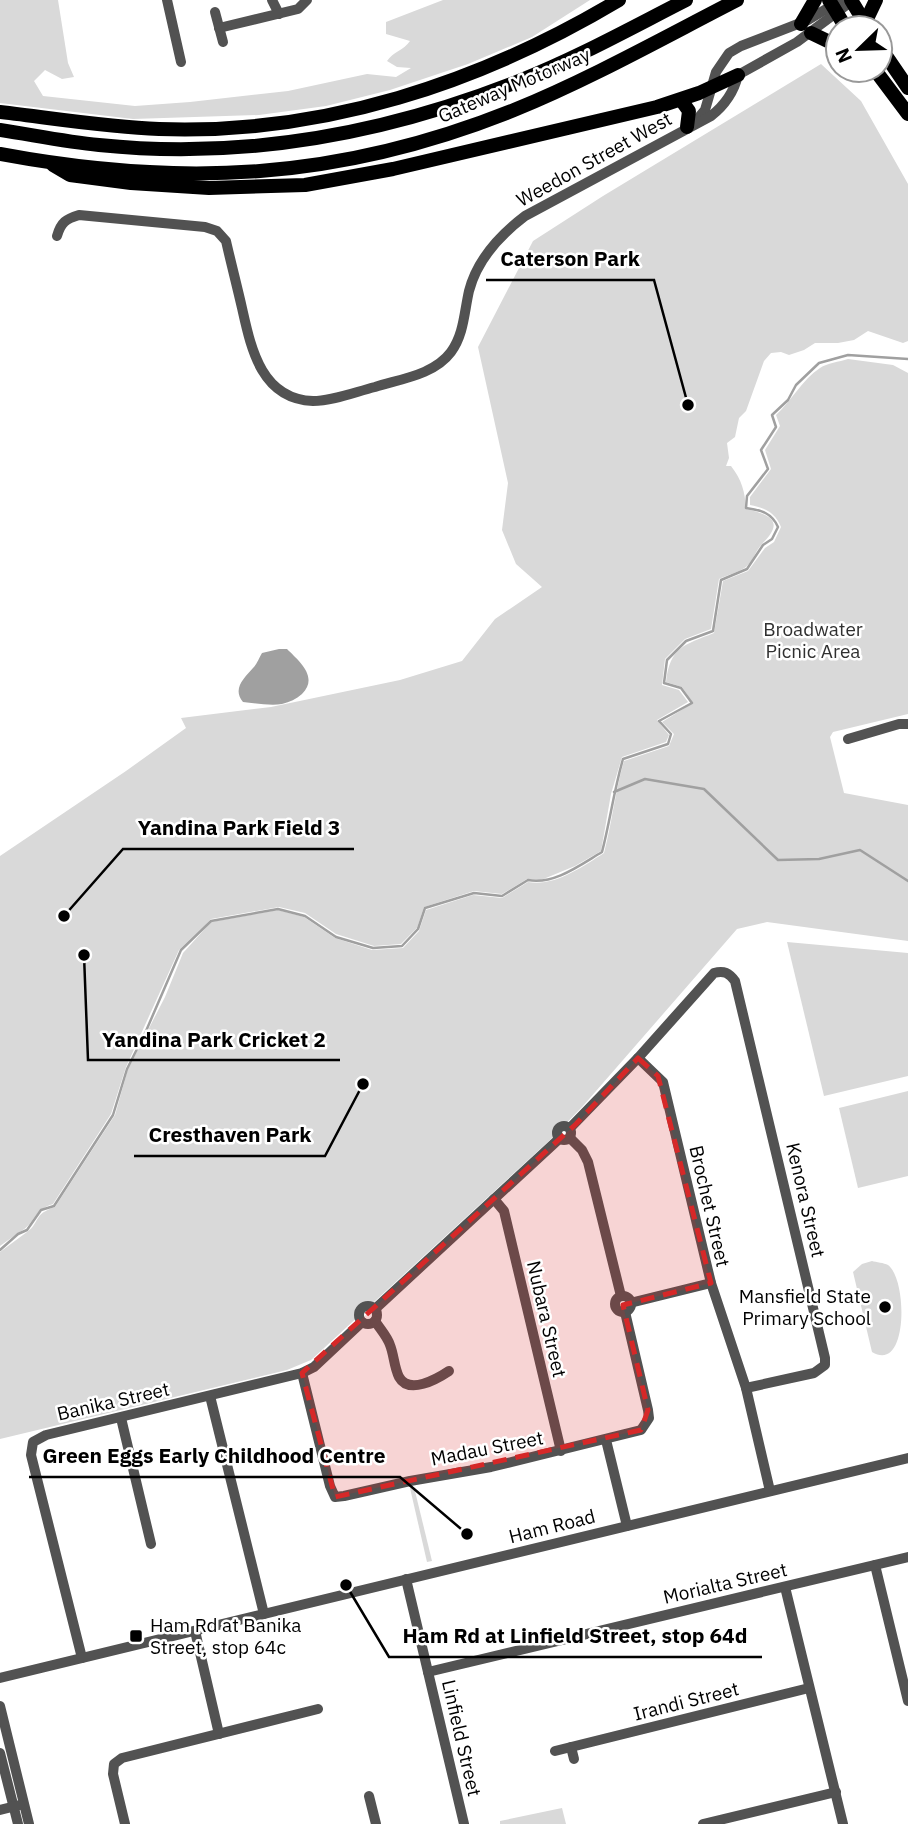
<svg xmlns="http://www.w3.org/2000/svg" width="908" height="1824" viewBox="0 0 908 1824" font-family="'IBM Plex Sans',sans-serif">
<rect width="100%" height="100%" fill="#fff"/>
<g fill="#d9d9d9">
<path d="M0,0h58l10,63 6,14 -12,2 -17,-9 -11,11 9,15 92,10 55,-4 98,-11 79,-17 29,3 15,-9 -14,-1 -10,-6c6,-9 17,-11 23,-20l-24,-7v-12l57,-22h147l-58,37 -64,27 -78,26 -64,16 -67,9 -126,4 -133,-16z"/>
<path d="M821,64l40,37 47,83v157l-5,2 -35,-12 -14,9 -16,3h-23l-11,7 -15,5 -8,-3 -10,1 -7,8 -18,50 -7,7 -4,19 -8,6 2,15 -3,8h5c11,14 14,26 15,43 25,6 39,12 16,35 -6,6 -9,17 -16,23 -7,5 -19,8 -27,12l-8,50 -26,10 -20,20 -3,26 17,5 9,12 -31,18 12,15 -3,7 -44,15 -11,37 -10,57 -26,15 -34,14 -14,-1 -25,15 -28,-3 -50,16 -7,21 -16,16 -27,2 -38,-12 -31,-21 -26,-6 -68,12 -32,31 -53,117 -15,47 -58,90c-21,7 -16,16 -30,26 -8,5 -15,10 -23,16v-390l126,-85 60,-43 -5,-10 90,-11 129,-27 62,-19 33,-42 47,-32 -26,-23 -14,-34 6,-47 -30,-136 55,-106 70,-45z"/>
<path d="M848,359l45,6 15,8v341l-75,18 -3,5 14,56 64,12v136l-141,-19 -30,7 -154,177 -32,33 -240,221 -24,10 -287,69v-187c9,-7 18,-13 27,-20 13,-9 6,-18 28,-25l60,-92 13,-46 37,-72 18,-44 28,-31 67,-12 26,7 31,21 37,12 31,-2 16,-17 7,-21 47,-15 29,3 26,-16c26,5 54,-15 76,-29 8,-30 11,-61 20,-92l45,-15 5,-12 -12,-12 31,-19 -11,-16 -16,-5c4,-35 18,-37 48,-49l9,-52 25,-10 17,-23 9,-6 7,-15c-6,-15 -16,-19 -31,-22v-8l21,-28 -6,-19 15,-24 -4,-11c16,-15 26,-35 44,-47 7,-5 19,-6 28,-9z"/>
<path d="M787,942l121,11v123l-84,20z"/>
<path d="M908,1091v85l-50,12 -19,-80z"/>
<path d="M872,1261c4,1 12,2 16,4 20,15 20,109 -16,87l-19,-80 9,-8z"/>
<path d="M414,1487l18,74 -5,1 -17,-74z"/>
<path d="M562,1808l4,16h-66v-3z"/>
</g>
<path fill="#a0a0a0" d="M279,649h8c12,12 32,28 15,45 -6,5 -12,8 -20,10 -12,2 -27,-1 -39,-2 -11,-13 1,-24 10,-34 4,-4 6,-10 9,-15z"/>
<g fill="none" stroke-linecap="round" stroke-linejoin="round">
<g stroke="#a0a0a0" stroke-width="2.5">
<path d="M614,792l31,-13 59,10 74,71 41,-1 41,-9 48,31"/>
<path d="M0,1250l18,-16 9,-4 14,-20 13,-4 59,-91 14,-46 19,-38 35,-81 30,-29 67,-12 27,7 31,21 37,11 29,-2 16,-17 7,-21 49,-15 28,3 26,-16c26,5 52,-15 74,-28 8,-31 12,-62 21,-93l45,-15 3,-10 -12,-13 33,-18 -11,-15 -17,-5 3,-23 19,-19 27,-10 8,-51 26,-11 16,-24 9,-6 6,-12c-6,-14 -17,-17 -32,-19l1,-12 21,-27 -7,-19 15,-23 -4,-12 16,-15 8,-15 23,-22 29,-8 60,4"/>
</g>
<g stroke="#525252" stroke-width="10">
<path d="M167,0l14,62"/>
<path d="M272,0l7,14"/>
<path d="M215,12l8,30"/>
<path d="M219,28l79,-19 9,-9"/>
<path d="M694,123l11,-13 11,-38 13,-19 12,-7 67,-26 33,-20"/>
<path d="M57,236c4,-14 9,-17 22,-21l126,12 12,4 9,10c5,22 11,45 16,67 9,40 19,91 71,93 20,0 42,-9 62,-14 25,-8 59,-12 76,-35 13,-18 13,-39 18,-61 8,-31 31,-56 56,-75l186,-100c14,-11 23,-24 27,-41l59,-33 55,-41"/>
<path d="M848,739l51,-15h9"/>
<path d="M638,1058l25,24 48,201 35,105 24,103"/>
<circle cx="564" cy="1133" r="7"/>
<path d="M570,1128l68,-70 76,-85c10,-3 15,0 21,8l90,377v7l-11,8 -68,15"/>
<path d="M570,1138l12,12 6,12 33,134"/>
<path d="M494,1199l10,12 57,240"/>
<circle cx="623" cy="1304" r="8"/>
<path d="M630,1303l81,-20"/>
<circle cx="368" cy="1315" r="9"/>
<path d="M375,1309l184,-170"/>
<path d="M375,1321c5,8 12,15 15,24 4,10 4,22 9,32 10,18 38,2 50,-6"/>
<path d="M302,1373l28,113 5,11 9,-1 66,-15 81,-14 150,-37 8,-12 -1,-8 -23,-98"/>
<path d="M210,1396l54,218"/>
<path d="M121,1418l30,126"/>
<path d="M606,1440l21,86"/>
<path d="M875,1565l33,136"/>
<path d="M406,1579l58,245"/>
<path d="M785,1587l58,237"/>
<path d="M195,1631l24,103"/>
<path d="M82,1658l-51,-203 2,-13 13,-7 256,-62 12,-6 48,-45"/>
<path d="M428,1672l480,-115"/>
<path d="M0,1678l908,-220"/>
<path d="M0,1706l29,118"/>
<path d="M571,1747l3,12"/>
<path d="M555,1751l254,-63"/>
<path d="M0,1753l18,71"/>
<path d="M369,1796l7,28"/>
<path d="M0,1810l20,-5"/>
<path d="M125,1824l-12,-50 1,-10 8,-6 196,-49"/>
<path d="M703,1824l133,-32"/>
</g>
<g stroke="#000" stroke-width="14">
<path d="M829,0l17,28"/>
<path d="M851,0l17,28"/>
<path d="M865,23l11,-23"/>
<path d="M801,24l14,-24"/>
<path d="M811,33l27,13"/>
<path d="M880,47l28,41"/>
<path d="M875,70l33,44"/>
<path d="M681,100l8,11 -2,16"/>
<path d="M0,112c53,6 105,15 159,17 164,6 321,-46 460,-129"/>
<path d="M0,130c33,5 66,12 99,15 145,15 286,-11 420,-64 58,-23 112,-53 167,-81"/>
<path d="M0,154c182,34 340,26 514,-44 76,-31 149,-72 223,-110"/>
<path d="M53,165l17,10 61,8 78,5 96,-3 88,-16 264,-62 42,-14 39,-18"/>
</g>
</g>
<path fill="#d62828" fill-opacity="0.2" stroke="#d62828" stroke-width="5" stroke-dasharray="14 9" stroke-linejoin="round" d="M638,1058l20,18 53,207 -88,22 25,105 -7,20 -306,67 -33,-124 274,-249z"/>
<g fill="#000" stroke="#fff" stroke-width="2.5">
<circle cx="885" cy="1307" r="7"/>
<rect x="129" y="1629" width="14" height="14" rx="3.5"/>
</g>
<g text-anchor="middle" stroke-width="5" stroke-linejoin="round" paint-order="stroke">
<g font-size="19" fill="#000" stroke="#fff">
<text transform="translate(514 85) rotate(-23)" y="7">Gateway Motorway</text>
<text transform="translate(594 159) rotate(-29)" y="7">Weedon Street West</text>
<text transform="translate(806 1200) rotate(77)" y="7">Kenora Street</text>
<text transform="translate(710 1206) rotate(77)" y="7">Brochet Street</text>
<text transform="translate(547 1319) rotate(77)" y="7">Nubara Street</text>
<text transform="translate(113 1401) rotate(-13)" y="7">Banika Street</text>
<text transform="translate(487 1448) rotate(-11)" y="7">Madau Street</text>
<text transform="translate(552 1526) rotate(-14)" y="7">Ham Road</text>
<text transform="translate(725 1583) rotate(-13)" y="7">Morialta Street</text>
<text transform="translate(686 1701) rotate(-14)" y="7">Irandi Street</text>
<text transform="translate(462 1738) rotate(77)" y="7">Linfield Street</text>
</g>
<g font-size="19" fill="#303030" stroke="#fff">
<text x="813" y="636">Broadwater<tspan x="813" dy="22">Picnic Area</tspan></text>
</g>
<g font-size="19" fill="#000" stroke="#fff" text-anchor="end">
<text x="871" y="1303">Mansfield State<tspan x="871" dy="22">Primary School</tspan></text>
<text x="150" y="1632" text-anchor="start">Ham Rd at Banika<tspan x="150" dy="22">Street, stop 64c</tspan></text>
</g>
</g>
<path fill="none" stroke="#000" stroke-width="2.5" d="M688 405L654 280H486M64 916L123 849H354M84 955L88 1060H340M363 1084L325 1156H134M467 1534L400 1477H29M346 1585L389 1657H762"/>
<g fill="#000" stroke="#fff" stroke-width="2.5">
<circle cx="688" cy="405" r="7"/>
<circle cx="64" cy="916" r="7"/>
<circle cx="84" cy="955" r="7"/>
<circle cx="363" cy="1084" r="7"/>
<circle cx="467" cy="1534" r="7"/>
<circle cx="346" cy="1585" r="7"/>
</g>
<g font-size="21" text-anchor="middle" font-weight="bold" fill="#000" stroke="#fff" stroke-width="5" stroke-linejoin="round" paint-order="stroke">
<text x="570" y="266">Caterson Park</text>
<text x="239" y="835">Yandina Park Field 3</text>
<text x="214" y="1047">Yandina Park Cricket 2</text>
<text x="230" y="1142">Cresthaven Park</text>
<text x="214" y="1463">Green Eggs Early Childhood Centre</text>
<text x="575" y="1643">Ham Rd at Linfield Street, stop 64d</text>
</g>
<g transform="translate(859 49) rotate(247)"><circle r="33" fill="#ffffff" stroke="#999999" stroke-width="2"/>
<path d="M0-5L12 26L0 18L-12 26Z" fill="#000000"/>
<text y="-10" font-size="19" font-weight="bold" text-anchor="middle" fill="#000000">N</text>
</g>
</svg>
